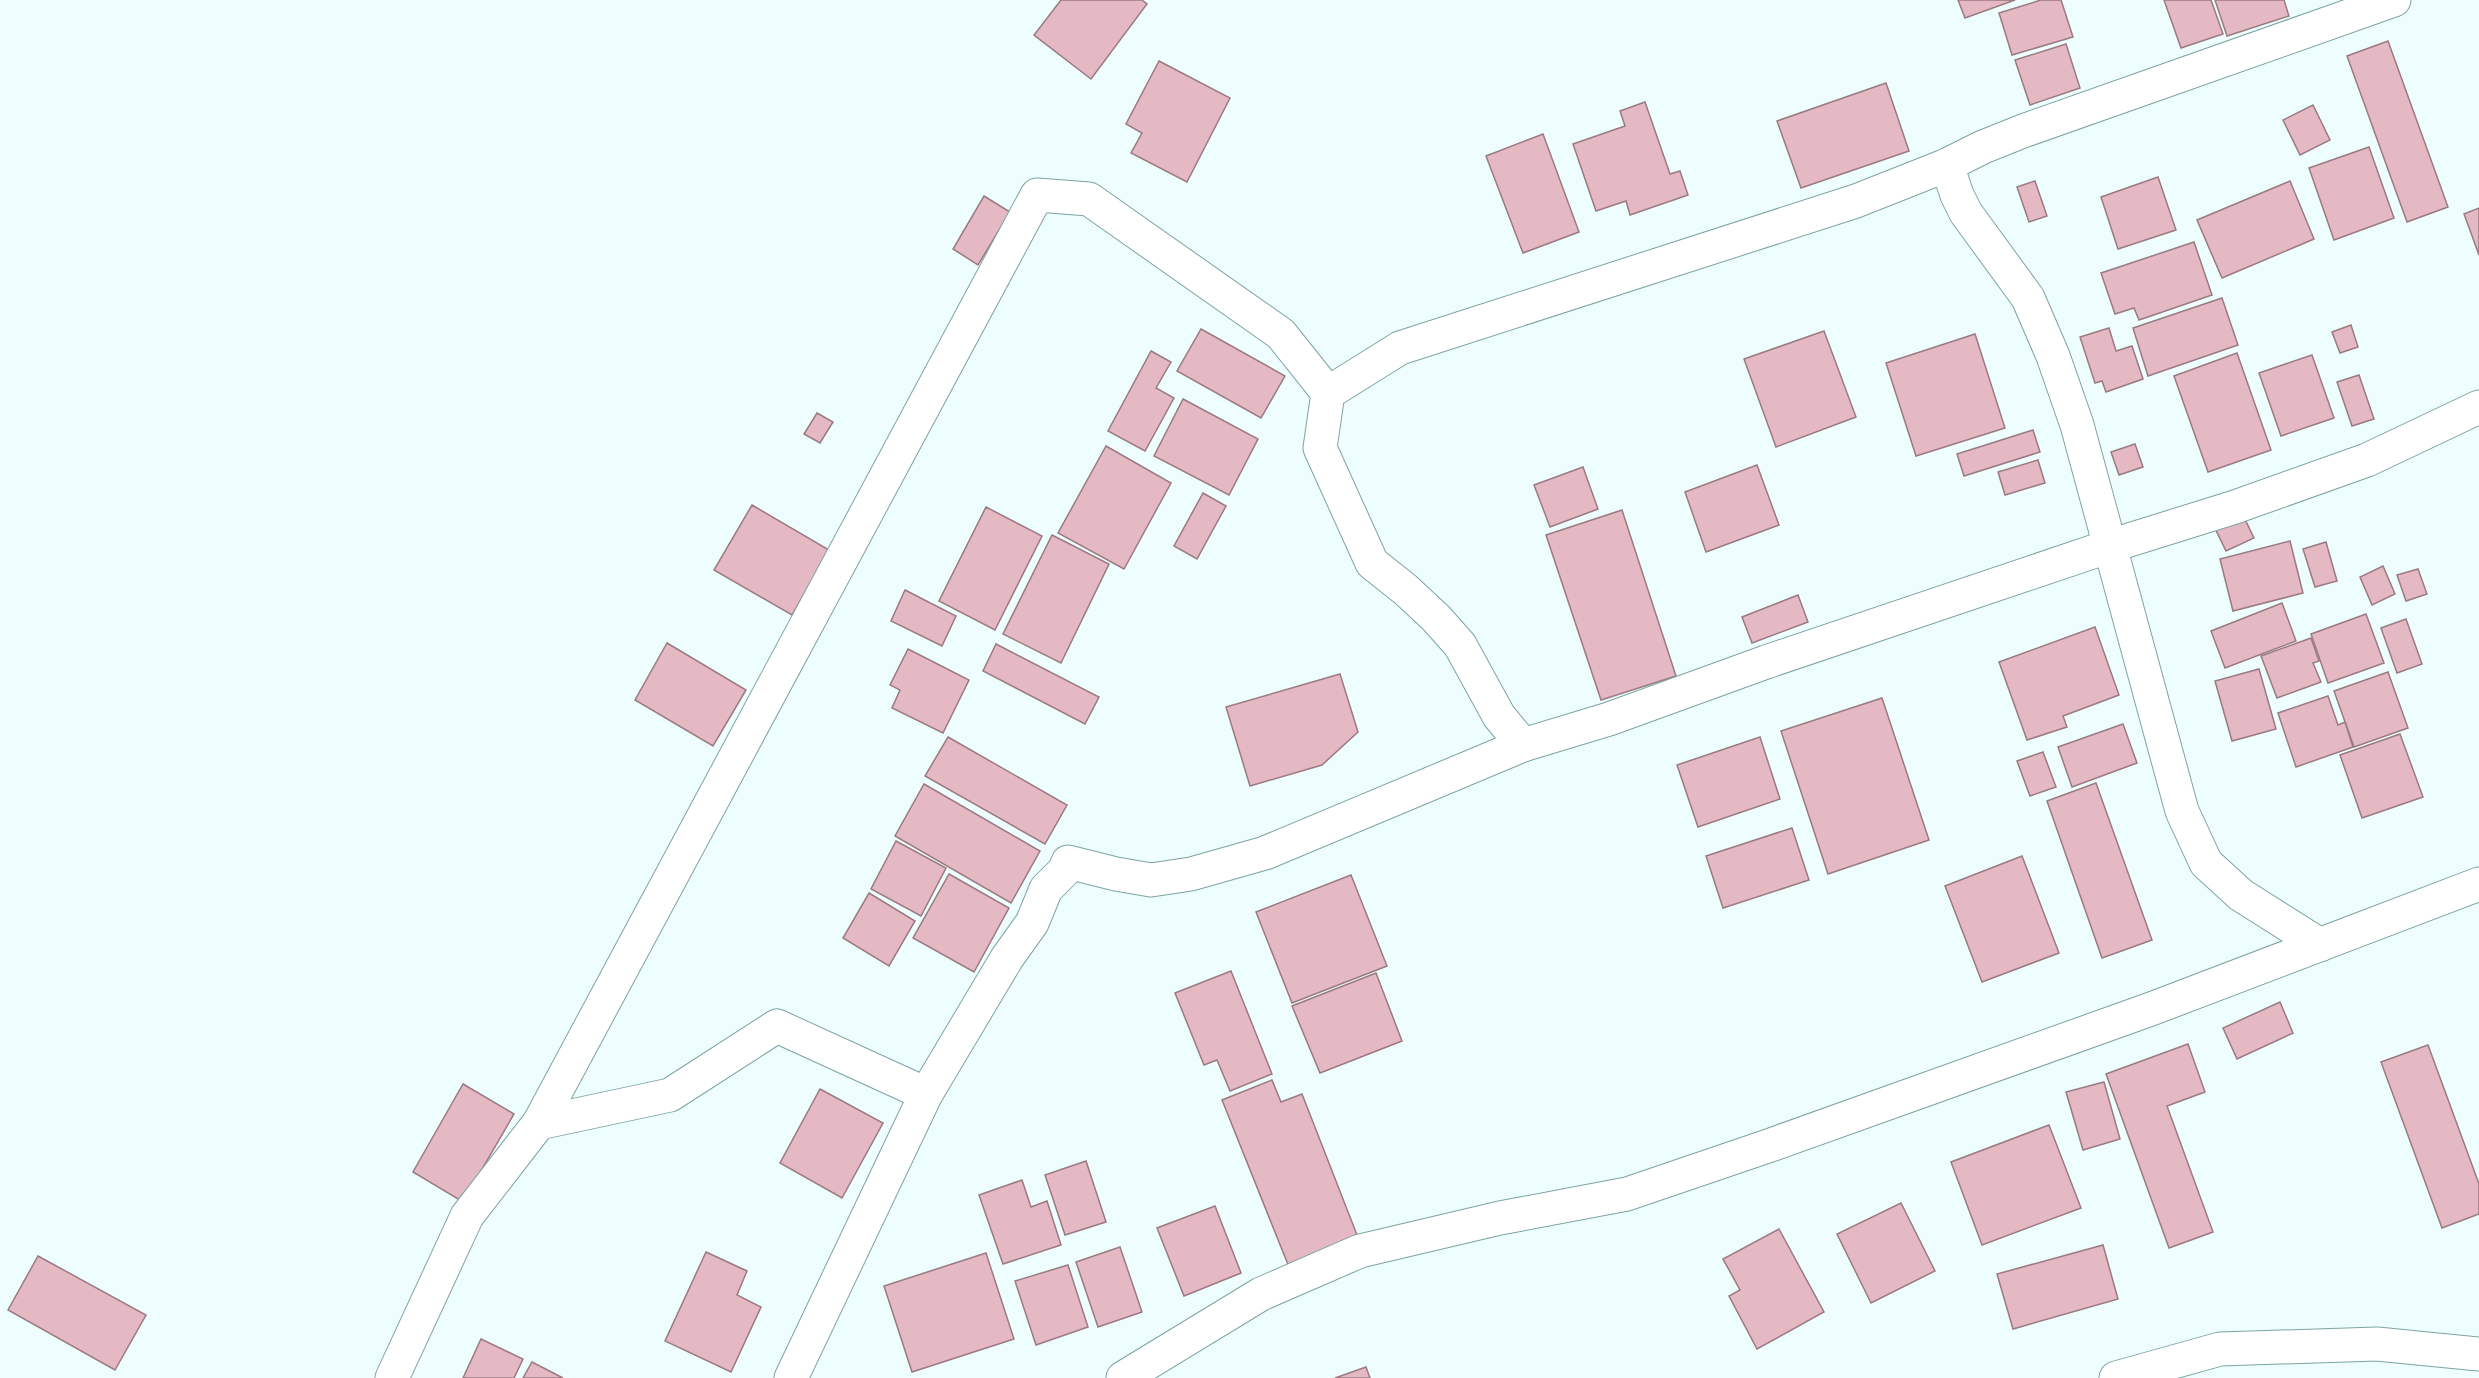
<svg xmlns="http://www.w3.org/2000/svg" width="2479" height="1378" viewBox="0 0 2479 1378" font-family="'Exo 2',sans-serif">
<rect width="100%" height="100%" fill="#eefefe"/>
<g fill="#e5b9c3" stroke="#9a7a81" stroke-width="1.5">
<path d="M1061,0h81l5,4 -56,75 -57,-44z"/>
<path d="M1958,0h57l-50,18z"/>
<path d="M2041,0h20l12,37 -61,18 -13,-42z"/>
<path d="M2164,0h47l12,34 -42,14z"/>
<path d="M2215,0h69l5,16 -62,20z"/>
<path d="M2388,41l60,166 -41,15 -60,-166z"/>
<path d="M2066,44l14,44 -50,17 -15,-45z"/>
<path d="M1159,61l71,37 -43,84 -56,-29 11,-20 -16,-9z"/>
<path d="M1886,83l23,68 -108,37 -24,-67z"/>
<path d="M1645,102l25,72 10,-3 8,24 -58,20 -4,-14 -30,10 -23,-67 52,-18 -5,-15z"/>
<path d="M2313,105l17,35 -30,15 -17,-35z"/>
<path d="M1543,134l36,98 -56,21 -37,-97z"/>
<path d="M2369,147l25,71 -60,22 -25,-72z"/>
<path d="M2158,177l18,53 -58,19 -17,-52z"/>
<path d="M2035,181l12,35 -18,6 -12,-35z"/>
<path d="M2290,181l24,58 -92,39 -25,-58z"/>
<path d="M984,196l26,16 -32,53 -25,-16z"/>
<path d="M2479,208v47l-15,-41z"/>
<path d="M2194,242l18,53 -73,25 -5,-12 -19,6 -14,-41z"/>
<path d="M2222,298l16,47 -90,31 -15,-48z"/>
<path d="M2351,325l7,22 -18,6 -8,-21z"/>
<path d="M2109,328l7,23 16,-5 11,33 -37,13 -4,-11 -7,2 -15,-46z"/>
<path d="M1201,329l84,47 -24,42 -84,-47z"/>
<path d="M1824,331l32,86 -80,30 -32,-88z"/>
<path d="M1975,334l30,94 -89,28 -30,-93z"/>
<path d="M1151,351l20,11 -15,26 18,10 -29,53 -37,-20z"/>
<path d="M2237,353l34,97 -63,22 -34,-96z"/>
<path d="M2312,355l22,63 -53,18 -22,-63z"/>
<path d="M2359,375l15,44 -22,7 -15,-44z"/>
<path d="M1183,399l75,40 -29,56 -75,-39z"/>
<path d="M817,413l16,9 -13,21 -16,-9z"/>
<path d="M2033,430l7,22 -76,24 -7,-22z"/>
<path d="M2135,444l8,23 -24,8 -8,-23z"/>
<path d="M1106,446l65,37 -47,86 -66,-36z"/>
<path d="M2038,460l7,23 -40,12 -7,-23z"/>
<path d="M1757,465l22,60 -73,27 -21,-60z"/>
<path d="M1583,467l15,42 -48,18 -16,-42z"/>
<path d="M1203,493l23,13 -29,53 -23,-13z"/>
<path d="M752,505l77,45 -37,65 -78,-45z"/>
<path d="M986,507l56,29 -47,94 -56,-29z"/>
<path d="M2240,509l14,29 -28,13 -14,-29z"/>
<path d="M1622,510l54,166 -75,24 -55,-165z"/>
<path d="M1052,535l57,29 -48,99 -58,-29z"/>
<path d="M2290,541l13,52 -70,18 -13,-52z"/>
<path d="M2326,542l11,39 -22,6 -12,-38z"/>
<path d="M2383,566l12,28 -23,11 -12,-28z"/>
<path d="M2418,569l9,25 -21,7 -9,-26z"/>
<path d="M905,590l51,26 -14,30 -51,-25z"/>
<path d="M1798,595l10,27 -56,21 -10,-26z"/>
<path d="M2282,603l14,38 -71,27 -14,-37z"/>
<path d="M2366,614l18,49 -56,20 -17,-49z"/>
<path d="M2406,619l16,45 -25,9 -16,-45z"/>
<path d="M2095,627l24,68 -56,21 4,11 -40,13 -28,-78z"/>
<path d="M2311,638l8,23 -6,2 8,19 -44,16 -16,-42z"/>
<path d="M667,643l79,47 -33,56 -78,-46z"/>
<path d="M996,644l103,53 -14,27 -102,-53z"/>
<path d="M908,649l61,31 -26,53 -51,-25 8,-18 -10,-5z"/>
<path d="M2259,669l17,60 -44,12 -17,-60z"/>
<path d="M2388,672l20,56 -54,19 -20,-56z"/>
<path d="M1340,674l18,58 -36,33 -72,21 -24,-79z"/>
<path d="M2328,696l10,29 7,-3 8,25 -57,20 -18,-54z"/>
<path d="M1882,698l47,142 -101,34 -47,-143z"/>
<path d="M2123,724l14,39 -65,24 -14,-40z"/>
<path d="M2400,734l23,63 -61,21 -22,-63z"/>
<path d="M948,737l119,68 -22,39 -120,-68z"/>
<path d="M1760,737l20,62 -82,28 -21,-62z"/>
<path d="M2043,752l13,35 -26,9 -13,-35z"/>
<path d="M2096,783l56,157 -50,18 -55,-157z"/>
<path d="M924,784l116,67 -29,52 -116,-67z"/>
<path d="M1792,828l17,52 -86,28 -17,-52z"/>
<path d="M896,841l50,27 -25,48 -50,-27z"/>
<path d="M2022,856l37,97 -77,29 -37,-96z"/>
<path d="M949,874l60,34 -35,64 -61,-34z"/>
<path d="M1351,875l36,91 -95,37 -36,-91z"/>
<path d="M869,893l46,28 -26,45 -46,-28z"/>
<path d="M1231,971l41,103 -42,17 -13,-31 -13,5 -29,-72z"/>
<path d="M1376,973l26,68 -82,32 -28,-67z"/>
<path d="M2280,1002l13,31 -56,26 -14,-31z"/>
<path d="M2188,1044l17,48 -38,14 46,126 -44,16 -63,-174z"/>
<path d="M2428,1045l51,139v30l-37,14 -61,-166z"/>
<path d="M1272,1080l9,22 21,-8 57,146 -70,27 -67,-167z"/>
<path d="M2104,1082l16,57 -37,11 -17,-58z"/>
<path d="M463,1084l51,30 -51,88 -50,-30z"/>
<path d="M820,1089l63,34 -41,75 -62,-35z"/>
<path d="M2049,1125l32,83 -99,37 -31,-83z"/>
<path d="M1086,1161l20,61 -41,13 -20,-60z"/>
<path d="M1022,1180l9,27 16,-6 14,44 -58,19 -24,-69z"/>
<path d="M1901,1203l34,68 -64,32 -34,-69z"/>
<path d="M1215,1206l26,67 -57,23 -27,-68z"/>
<path d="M1779,1229l45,83 -67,37 -28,-53 11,-6 -17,-31z"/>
<path d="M2103,1245l15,54 -105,30 -16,-55z"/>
<path d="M1120,1247l22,65 -44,15 -22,-65z"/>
<path d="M706,1252l41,19 -10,24 24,12 -30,65 -66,-31z"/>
<path d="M986,1253l28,86 -102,33 -28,-86z"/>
<path d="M38,1256l108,59 -31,55 -107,-60z"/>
<path d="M1068,1265l20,62 -52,18 -21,-64z"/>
<path d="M481,1339l42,20 -9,19h-51z"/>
<path d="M532,1362l31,16h-40z"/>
<path d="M1366,1367l4,11h-35z"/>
</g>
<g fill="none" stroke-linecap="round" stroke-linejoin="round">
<g stroke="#7da3a3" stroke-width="35">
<g id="minor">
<path d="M1947,165l10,30 9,18 62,85 25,58 24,69 105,386 24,52 35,32 79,50"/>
<path d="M1523,745l-24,-29 -39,-71 -24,-27 -30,-28 -34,-27 -52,-115 8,-55 72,-45 456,-147 91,-36 36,-18 40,-16 371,-131"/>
<path d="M539,1123l498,-928 52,4 192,135 47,59"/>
<path d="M392,1378l75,-162 72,-93 131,-28 107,-69 149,68"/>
<path d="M791,1378l135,-284 81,-136 25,-35 14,-34 18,-18 4,-9 48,12 35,6 40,-6 74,-21 258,-108 86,-26 157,-57 344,-116 125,-39 132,-47 112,-53"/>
<path d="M1123,1378l138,-84 99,-43 140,-33 127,-24 141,-48 383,-137 328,-125"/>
<path d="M2116,1378l104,-29 157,-5 102,10"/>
</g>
</g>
<use href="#minor" stroke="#fff" stroke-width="33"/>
</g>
</svg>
